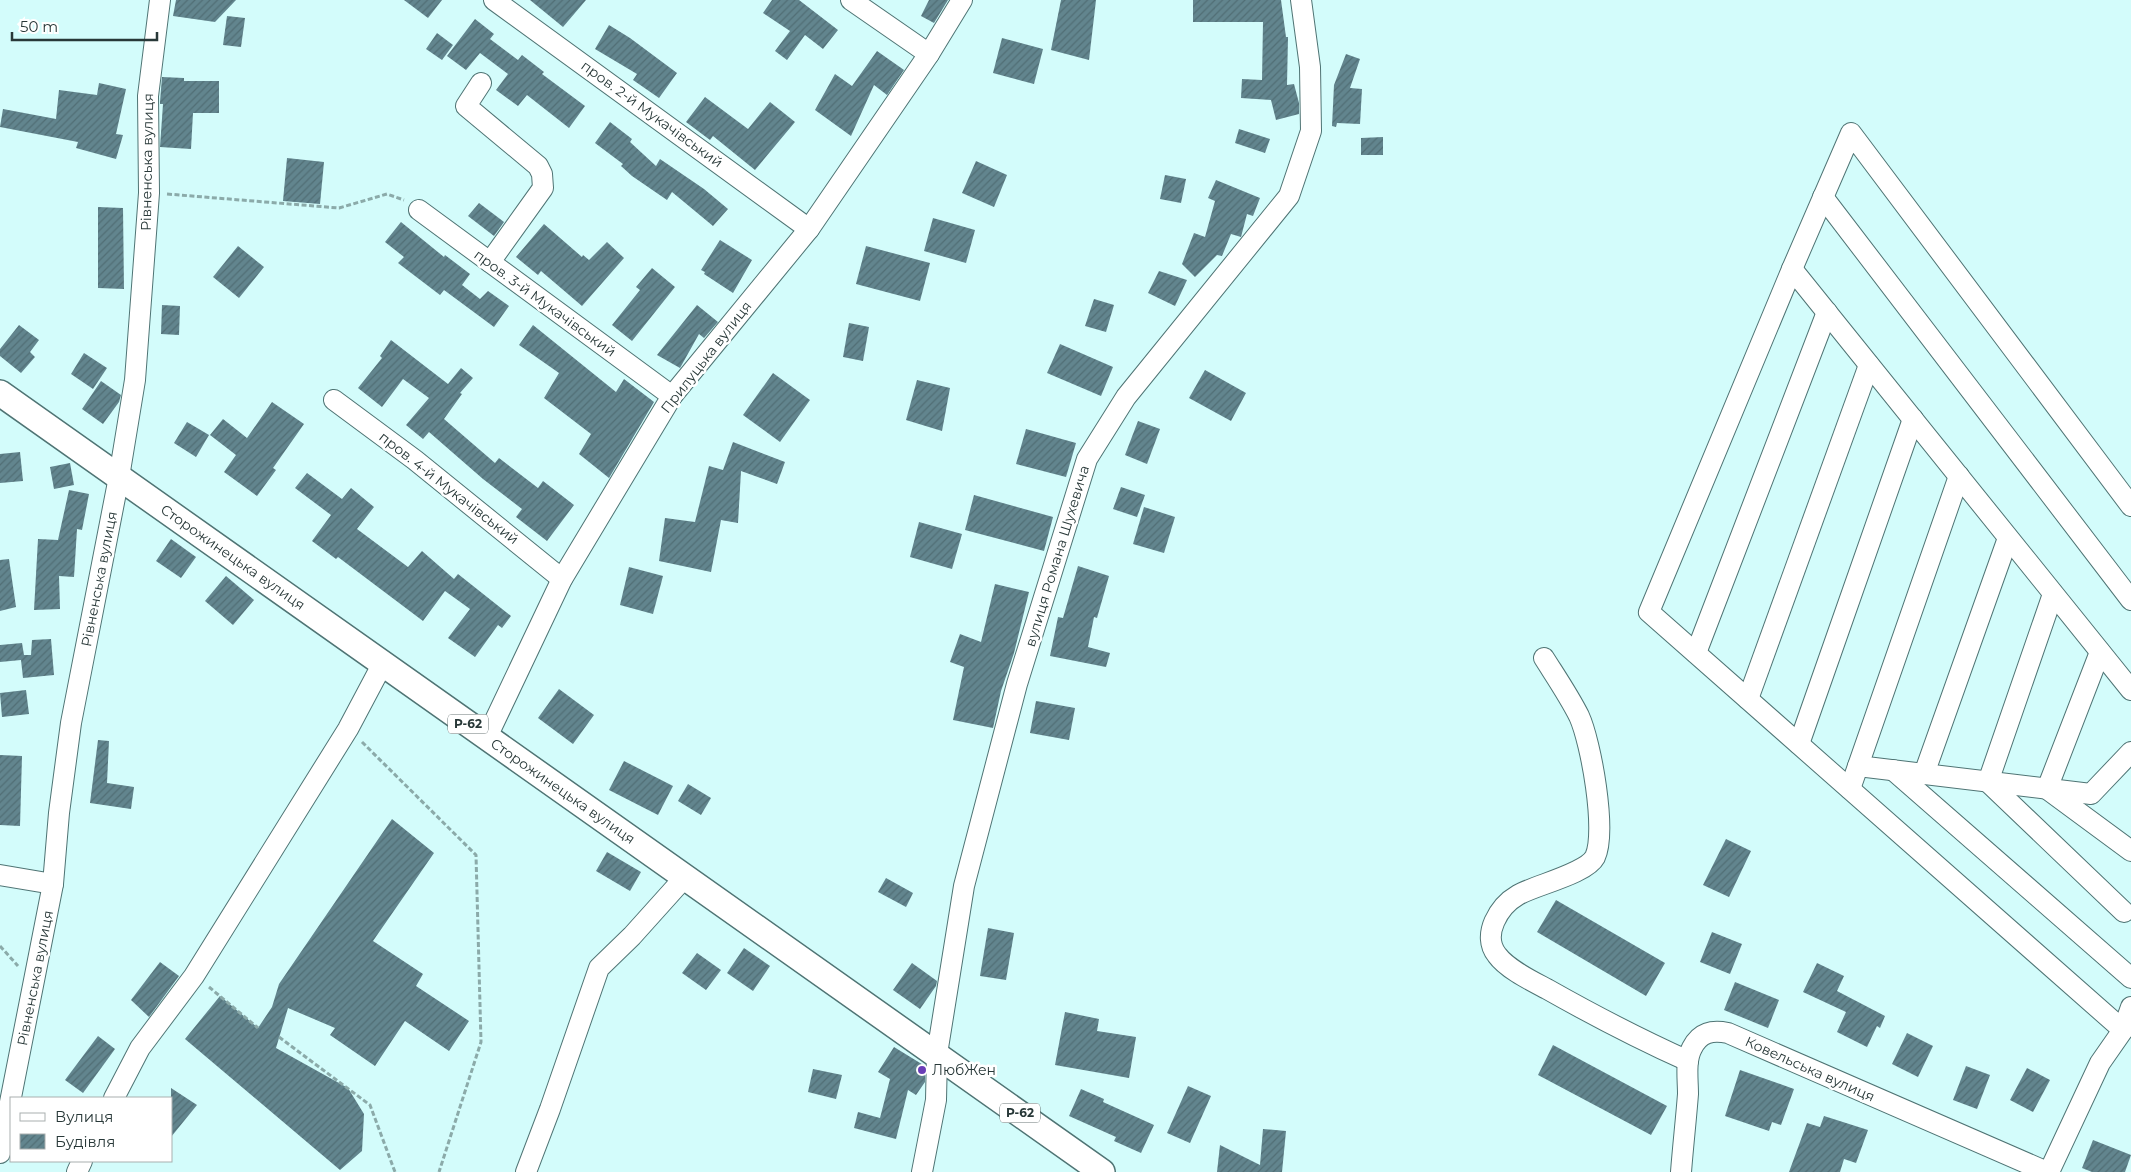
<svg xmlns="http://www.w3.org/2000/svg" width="2131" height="1172" viewBox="0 0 2131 1172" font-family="Montserrat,sans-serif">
<defs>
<pattern id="building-hatch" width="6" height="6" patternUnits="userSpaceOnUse" patternTransform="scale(1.25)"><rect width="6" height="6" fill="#62858e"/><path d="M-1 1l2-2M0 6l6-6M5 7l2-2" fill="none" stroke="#516e75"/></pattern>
</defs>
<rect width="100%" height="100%" fill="#d3fcfb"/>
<g fill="url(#building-hatch)">
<path d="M176,0h60l-21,22 -42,-6z"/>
<path d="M404,0h38l-14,18z"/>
<path d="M530,0h56l-23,27z"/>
<path d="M772,0h27l39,30 -15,19 -18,-14 -18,25 -12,-9 15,-20 -27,-18z"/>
<path d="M929,0h19l-14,23 -13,-7z"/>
<path d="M1061,0h35l-7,60 -38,-10z"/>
<path d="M1193,0h88l5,37h2l-1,48 7,-1 5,19v11l-23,6 -5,-20 -30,-2 1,-19 20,1 1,-58h-70z"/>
<path d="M227,16l18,2 -4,29 -18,-2z"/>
<path d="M475,19l19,15 -4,5 28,21 4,-5 22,17 -2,2 43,32 -16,22 -42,-33 -9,11 -22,-16 12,-16 -28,-21 -14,17 -19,-14z"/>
<path d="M609,25l21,13 47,35 -18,25 -26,-18 4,-6 -42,-25z"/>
<path d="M437,33l16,12 -11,15 -16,-11z"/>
<path d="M1002,38l41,11 -9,35 -41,-11z"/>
<path d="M877,51l27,19 -17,25 -13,-10 -23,51 -36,-26 20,-36 17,12z"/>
<path d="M1346,54l14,5 -10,29 12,1 -2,35 -23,-1 -1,4 -4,-1 2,-41z"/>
<path d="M162,77l22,1v3h35v32h-26l-2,36 -31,-2 3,-43h-3v-2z"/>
<path d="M99,83l27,6 -10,45 7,1 -7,24 -40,-11 2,-6 -78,-15 3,-18 53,10 3,-29 38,5z"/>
<path d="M705,97l43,32 22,-27 25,20 -40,48 -42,-34 -3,4 -24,-18z"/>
<path d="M610,122l22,17 -2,3 26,24 4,-7 44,30 24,20 -15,17 -41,-34 -5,8 -35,-24 -11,-10 2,-2 -28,-21z"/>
<path d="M1239,129l31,10 -5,14 -30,-10z"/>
<path d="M1383,137v18h-22v-17z"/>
<path d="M287,158l37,4 -4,42 -37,-3z"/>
<path d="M976,161l31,14 -13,32 -32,-14z"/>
<path d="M1165,175l21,4 -5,24 -21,-4z"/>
<path d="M1216,180l44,18 -7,18 -6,-2 -6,23 -10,-3 -9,22 -5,-1 -22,22 -13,-13 12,-31 11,4 10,-36 -7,-3z"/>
<path d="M479,203l25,19 -10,14 -26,-20z"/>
<path d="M98,207l25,1 1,81 -26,-1z"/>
<path d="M933,218l42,12 -9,33 -42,-12z"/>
<path d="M401,222l43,35 1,-2 25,19 -8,11 18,14 8,-8 21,15 -15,21 -50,-37 -4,5 -42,-32 6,-6 -19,-15z"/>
<path d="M544,224l38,33 1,-2 6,5 18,-18 17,16 -42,48 -41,-35 -3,4 -22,-18z"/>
<path d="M720,240l32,20 -19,33 -29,-19 1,-2 -4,-2z"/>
<path d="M238,246l26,21 -25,31 -26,-21z"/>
<path d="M866,246l64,17 -10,38 -64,-17z"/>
<path d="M652,268l23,19 -43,54 -20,-16 28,-35 -4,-3z"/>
<path d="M1159,271l28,9 -12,26 -27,-13z"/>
<path d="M1094,299l20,6 -8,27 -21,-6z"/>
<path d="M162,305l18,1 -1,29 -18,-1z"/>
<path d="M697,305l21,17 -14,16 -5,-4 -19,34 -23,-13z"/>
<path d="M849,323l20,4 -6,34 -20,-4z"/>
<path d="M19,325l20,15 -9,12 5,5 -14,16 -21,-17v-7z"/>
<path d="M533,325l83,67 8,-13 30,23 -45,76 -30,-24 12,-20 -47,-36 15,-25 -40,-28z"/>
<path d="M391,340l57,44 13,-16 12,10 -13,15 2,1 -18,25 51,44 4,-5 39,30 5,-7 31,24 -27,36 -31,-24 6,-8 -39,-30 -54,-47 -6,7 -17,-14 23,-27 -26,-19 -21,28 -24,-19 24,-30 -2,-2z"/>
<path d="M1060,344l53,23 -12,29 -54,-23z"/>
<path d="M84,353l23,15 -14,21 -22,-15z"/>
<path d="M1205,370l41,23 -15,28 -42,-23z"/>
<path d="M773,373l37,27 -30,42 -37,-27z"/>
<path d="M917,380l33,8 -8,43 -36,-11z"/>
<path d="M101,381l20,14 -2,7 -16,22 -21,-15z"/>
<path d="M272,402l32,22 -31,44 3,2 -19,26 -33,-24 12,-17 -26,-20 13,-16 24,19z"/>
<path d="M1138,421l22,8 -13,35 -22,-9z"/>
<path d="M187,422l22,13 -13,22 -22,-14z"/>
<path d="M1026,429l50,14 -10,34 -50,-13z"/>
<path d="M733,442l52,20 -8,22 -36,-13 -3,52 -17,-3 -10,52 -52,-11 6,-43 30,4 14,-56 14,4z"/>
<path d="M20,452l3,29 -23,2v-29z"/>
<path d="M70,463l4,22 -20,4 -4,-22z"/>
<path d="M307,473l35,26 9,-11 23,19 -17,22 51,38 14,-16 32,28 4,-5 53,42 -9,12 -4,-3 -23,32 -27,-19 22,-29 -25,-18 -22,30 -85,-64 -2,2 -24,-18 19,-26 -36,-27z"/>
<path d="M1121,487l24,8 -8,22 -24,-8z"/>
<path d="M69,490l20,4 -7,36 -5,-1 -3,48 -15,-1 1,33 -26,1 4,-71 20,1z"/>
<path d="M974,495l79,22 -9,34 -79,-21z"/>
<path d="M1144,507l31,10 -11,36 -31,-9z"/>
<path d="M919,522l43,12 -10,35 -42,-12z"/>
<path d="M171,539l25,18 -15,21 -25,-17z"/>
<path d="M9,559l7,48 -16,4v-51z"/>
<path d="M1078,566l31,10 -12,42 -3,-1 -6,30 22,6 -4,14 -56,-11 8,-39 5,1z"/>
<path d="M629,567l34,9 -10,38 -33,-9z"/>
<path d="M226,576l28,24 -21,25 -28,-24z"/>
<path d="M995,584l34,8 -15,61 -13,38 -8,37 -40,-8 11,-53 -14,-5 10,-28 21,8z"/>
<path d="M51,639l3,36 -31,3 -2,-18 -21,2v-17l22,-2 2,12h7l1,-15z"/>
<path d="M559,689l35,26 -21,29 -35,-26z"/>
<path d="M26,690l3,24 -27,3 -2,-24z"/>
<path d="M1036,701l39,7 -6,32 -39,-7z"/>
<path d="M98,740l11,1 -2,42 27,4 -3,22 -41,-6z"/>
<path d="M0,755l22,1 -2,70 -20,-1z"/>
<path d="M624,761l49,25 -15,29 -49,-25z"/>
<path d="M688,784l23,14 -10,17 -23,-14z"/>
<path d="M392,819l42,34 -61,88 50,33 -7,12 53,35 -20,30 -44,-30 -30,45 -45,-31 5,-7 -47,-20 -12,40 72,40 16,26 -2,37 -22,19 -155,-131 35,-43 38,32 14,-21 7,-23z"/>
<path d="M1726,839l25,12 -22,46 -26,-12z"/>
<path d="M607,852l34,20 -11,19 -34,-20z"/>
<path d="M886,878l27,15 -7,14 -28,-15z"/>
<path d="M1556,900l109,63 -19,33 -109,-64z"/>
<path d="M988,928l26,5 -8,47 -26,-4z"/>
<path d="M1712,932l30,12 -12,30 -30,-12z"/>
<path d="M744,948l26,18 -17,25 -26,-18z"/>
<path d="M697,953l24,17 -15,20 -24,-17z"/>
<path d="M160,962l19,14 -30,41 -18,-17z"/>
<path d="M912,963l25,18 -1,5 -16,23 -27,-19z"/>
<path d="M1817,963l27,13 -7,15 48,25 -5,12 -3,-2 -10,21 -30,-15 9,-20 -43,-20z"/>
<path d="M1735,982l44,18 -11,28 -44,-18z"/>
<path d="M1065,1012l34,7 -2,12 39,6 -7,41 -74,-13z"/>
<path d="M1907,1033l26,13 -15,31 -26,-13z"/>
<path d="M98,1036l17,13 -32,44 -18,-13z"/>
<path d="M1553,1045l114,61 -16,29 -113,-60z"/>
<path d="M894,1047l31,19v16l-9,13 -8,-5 -12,49 -42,-11 4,-16 22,6 10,-39 -12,-7z"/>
<path d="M1966,1066l24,9 -13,34 -24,-9z"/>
<path d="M2027,1068l23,12 -17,32 -23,-12z"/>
<path d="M813,1069l29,6 -6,24 -28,-7z"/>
<path d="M1740,1070l54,19 -13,36 -9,-3 -3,9 -44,-15z"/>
<path d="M1188,1086l23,10 -21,47 -23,-10z"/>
<path d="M171,1088l26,17 -26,32z"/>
<path d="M1081,1089l23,10 -1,3 51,23 -13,28 -27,-12 2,-4 -47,-21z"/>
<path d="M1824,1116l44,14 -12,33 -12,-4 -4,13h-51l18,-49 13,4z"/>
<path d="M1263,1129l23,2 -4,41h-65l3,-27 40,20z"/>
<path d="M2093,1140l38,15 -6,17h-33l-10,-4z"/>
</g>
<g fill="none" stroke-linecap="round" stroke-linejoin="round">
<g stroke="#4f7474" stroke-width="22">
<g id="minor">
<path d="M494,0l315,229"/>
<path d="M851,0l78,54"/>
<path d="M481,83l-15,23 72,60 4,8 1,14 -53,74"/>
<path d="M1823,197l308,403"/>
<path d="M419,210l253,186"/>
<path d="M1792,269l59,-136 280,373"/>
<path d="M334,400l81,60 147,119"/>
<path d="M2053,594l-65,188 136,130"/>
<path d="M2100,652l-53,137 84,62"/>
<path d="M1696,653l131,-341"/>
<path d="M1544,658c12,19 25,38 35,58 12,26 28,116 16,141 -9,17 -60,28 -77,38 -19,11 -37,40 -21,60 10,14 35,26 50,34 46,26 92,50 141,72"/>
<path d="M2131,690l-339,-421 -143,343 474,418 8,-23"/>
<path d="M1748,699l121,-334"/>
<path d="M487,737l75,-158 110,-183 137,-167 120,-175 33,-54"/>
<path d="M1799,744l114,-325"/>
<path d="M1858,766l233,28 40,-42"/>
<path d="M1893,770l238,208"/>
<path d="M1924,774l84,-236"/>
<path d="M1850,789l109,-313"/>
<path d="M0,875l53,9"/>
<path d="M114,1098l26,-50 54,-72 154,-247 35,-66"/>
<path d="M0,1153l53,-269 6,-71 12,-90 48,-246 16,-97 14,-187 -1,-97 12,-96"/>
<path d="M77,1172l5,-11"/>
<path d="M526,1172l24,-63 49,-141 33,-32 53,-59"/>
<path d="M922,1172l14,-72 1,-46 27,-168 53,-202 70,-225 39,-62 163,-201 22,-65 -1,-64 -9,-67"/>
<path d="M1681,1172c2,-26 5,-52 7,-78 0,-15 -3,-33 4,-46 8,-16 20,-18 36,-15l319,139"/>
<path d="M2049,1172l51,-109 23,-33"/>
</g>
</g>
<g stroke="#4f7474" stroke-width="28">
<path id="major" d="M0,393l1102,779"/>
</g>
<g stroke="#8baaa9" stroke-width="3" stroke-dasharray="5 2.5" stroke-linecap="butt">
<path d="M167,194l172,14 48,-14 17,6"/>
<path d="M362,742l114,113 5,187 -42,130"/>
<path d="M0,946l18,20"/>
<path d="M209,987l49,41"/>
<path d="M279,1037l91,68 25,67"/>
</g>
<use href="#minor" stroke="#fff" stroke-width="20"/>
<use href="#major" stroke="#fff" stroke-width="25"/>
</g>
<circle fill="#693eb6" stroke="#fff" stroke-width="2" cx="922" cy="1070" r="5"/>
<g text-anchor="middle" stroke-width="5" stroke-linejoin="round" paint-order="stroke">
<g fill="#fff" stroke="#687474" stroke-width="1">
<rect x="448" y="714.5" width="40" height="19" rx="4"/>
<rect x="1000" y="1103.5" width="40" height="19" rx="4"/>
</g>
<g font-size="12" font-weight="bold" fill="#283838">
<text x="468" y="728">Р-62</text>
<text x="1020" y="1117">Р-62</text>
</g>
<g font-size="14" fill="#283838" stroke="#fff">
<text transform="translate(652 114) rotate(36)" y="5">пров. 2-й Мукачівський</text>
<text transform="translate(147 162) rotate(-89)" y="5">Рівненська вулиця</text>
<text transform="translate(545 303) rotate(36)" y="5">пров. 3-й Мукачівський</text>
<text transform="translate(706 357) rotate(-52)" y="5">Прилуцька вулиця</text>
<text transform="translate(449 488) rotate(38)" y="5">пров. 4-й Мукачівський</text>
<text transform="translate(1057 556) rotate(-73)" y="5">вулиця Романа Шухевича</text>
<text transform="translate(233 557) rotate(35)" y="5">Сторожинецька вулиця</text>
<text transform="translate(99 579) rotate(-79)" y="5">Рівненська вулиця</text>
<text transform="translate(563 791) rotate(35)" y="5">Сторожинецька вулиця</text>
<text transform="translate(35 978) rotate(-79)" y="5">Рівненська вулиця</text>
<text transform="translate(1810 1069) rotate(24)" y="5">Ковельська вулиця</text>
</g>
<g font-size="14" fill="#283838" stroke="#fff" text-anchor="start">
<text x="932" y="1075">ЛюбЖен</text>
</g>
</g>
<rect x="10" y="1097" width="162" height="65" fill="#ffffff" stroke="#a9afaf"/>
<rect x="20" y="1113" width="25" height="8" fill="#ffffff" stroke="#a9afaf"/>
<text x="55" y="1122" font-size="15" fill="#283838">Вулиця</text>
<rect x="20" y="1134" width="25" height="15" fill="url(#building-hatch)" stroke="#a9afaf"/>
<text x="55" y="1147" font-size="15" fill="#283838">Будівля</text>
<path d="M12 32v8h145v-8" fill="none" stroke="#283838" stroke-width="2.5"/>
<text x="20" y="32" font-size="15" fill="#283838" stroke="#ffffff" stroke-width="4" paint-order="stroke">50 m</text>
</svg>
